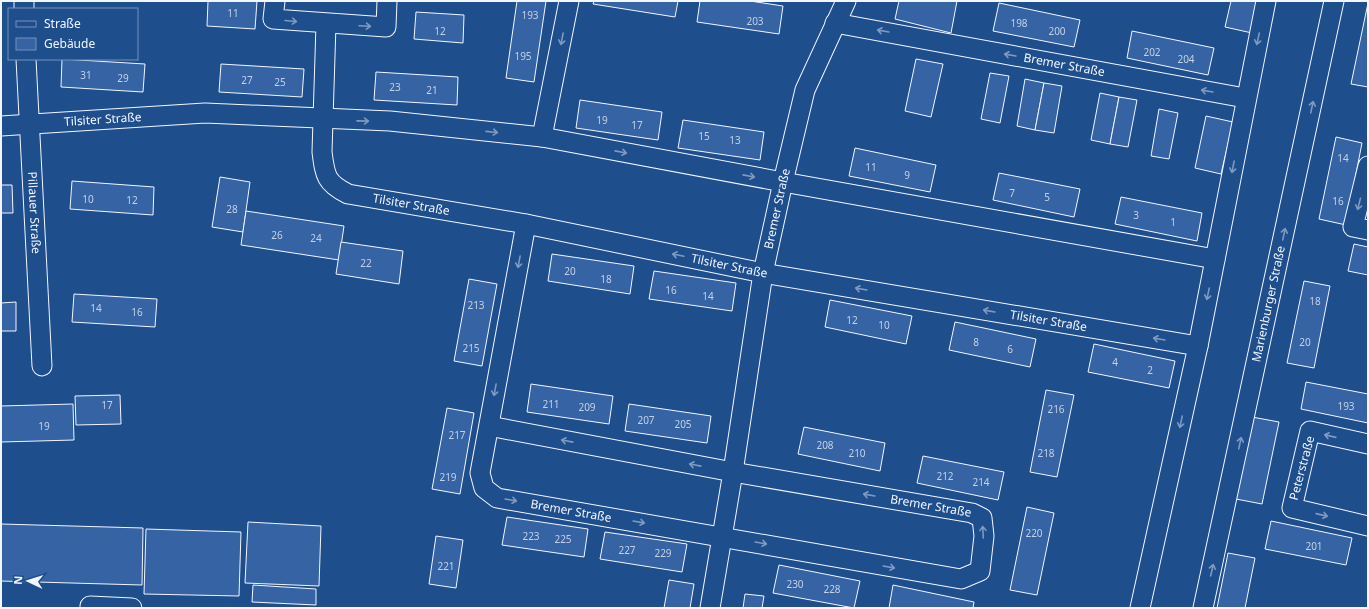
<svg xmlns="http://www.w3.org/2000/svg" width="1369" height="609" viewBox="0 0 1369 609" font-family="'Noto Sans',sans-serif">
<rect width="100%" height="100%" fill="#1f4e8c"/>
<g fill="#3563a3" stroke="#f2f6ff">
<path d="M208,1h49l-2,28 -48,-3z"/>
<path d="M517,1h29l-12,81 -28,-4z"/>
<path d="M594,1h84l-3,16 -82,-13z"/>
<path d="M700,1h50l33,5 -4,28 -82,-12z"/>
<path d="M899,1h58l-6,32 -56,-14z"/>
<path d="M1231,1h28l-7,32 -27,-6z"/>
<path d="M999,3l81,17 -6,27 -81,-16z"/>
<path d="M1368,3v84l-17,-3z"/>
<path d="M416,12l48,3 -1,28 -49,-4z"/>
<path d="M1132,31l82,17 -6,27 -81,-17z"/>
<path d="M62,59l83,5 -2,28 -82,-5z"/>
<path d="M916,59l27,5 -12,53 -26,-6z"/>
<path d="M221,64l83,5 -2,28 -83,-5z"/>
<path d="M376,72l82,5 -1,28 -83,-5z"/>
<path d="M990,73l19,3 -9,47 -19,-4z"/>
<path d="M1025,79l19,4 -9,47 -18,-4z"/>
<path d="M1044,83l18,3 -8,47 -19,-3z"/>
<path d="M1100,93l19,4 -9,47 -19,-4z"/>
<path d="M1119,97l18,3 -9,47 -18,-3z"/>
<path d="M580,100l82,12 -4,28 -82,-12z"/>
<path d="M1159,109l19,4 -9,46 -18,-3z"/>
<path d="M1206,116l27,6 -12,52 -26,-6z"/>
<path d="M683,120l81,12 -4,28 -82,-12z"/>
<path d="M1336,137l26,6 -16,82 -27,-6z"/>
<path d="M855,148l81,17 -6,27 -81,-16z"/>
<path d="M999,173l81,16 -6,28 -81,-17z"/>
<path d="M220,177l30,5 -7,50 -31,-5z"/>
<path d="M72,181l82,6 -1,28 -83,-6z"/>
<path d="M1,185h11l1,28h-12z"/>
<path d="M1121,197l81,16 -5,28 -82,-17z"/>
<path d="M246,211l98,15 -5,34 -98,-15z"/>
<path d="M341,242l62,9 -4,33 -63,-10z"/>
<path d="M1354,244l14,3v28l-20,-4z"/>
<path d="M552,254l82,12 -4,28 -82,-13z"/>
<path d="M654,271l82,12 -4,28 -83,-12z"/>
<path d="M469,279l28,5 -15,82 -28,-5z"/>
<path d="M1304,281l26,5 -16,82 -27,-5z"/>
<path d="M74,294l83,5 -2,28 -83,-5z"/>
<path d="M830,300l82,16 -6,28 -81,-17z"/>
<path d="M16,302v29h-15v-28z"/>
<path d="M955,322l81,17 -6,28 -81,-17z"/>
<path d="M1094,344l81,17 -6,27 -81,-16z"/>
<path d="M1306,382l62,12v29l-67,-14z"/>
<path d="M531,384l82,12 -4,28 -82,-12z"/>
<path d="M1046,390l28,5 -17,82 -27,-5z"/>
<path d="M120,395l1,29 -45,1 -1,-29z"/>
<path d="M73,404l1,36 -73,2v-36z"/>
<path d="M629,404l82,12 -4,27 -82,-12z"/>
<path d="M447,408l27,5 -14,81 -28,-5z"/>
<path d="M1252,417l27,5 -17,82 -26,-5z"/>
<path d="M804,427l81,16 -5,28 -82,-17z"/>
<path d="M923,456l81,16 -6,28 -81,-17z"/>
<path d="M1027,507l27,6 -17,82 -27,-5z"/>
<path d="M507,517l81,12 -4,28 -82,-12z"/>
<path d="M1271,521l81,17 -6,27 -81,-16z"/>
<path d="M248,522l73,4 -2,60 -74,-3z"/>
<path d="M1,524l142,4 -1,57 -141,-4z"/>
<path d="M146,529l95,3 -2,64 -95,-2z"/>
<path d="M605,532l82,12 -5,28 -82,-13z"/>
<path d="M436,536l27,4 -7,48 -27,-4z"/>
<path d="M1228,553l27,5 -10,50h-28z"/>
<path d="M779,565l81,16 -6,27 -81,-15z"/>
<path d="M669,580l25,4 -4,24h-26z"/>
<path d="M253,585l63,4v16l-64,-3z"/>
<path d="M893,585l81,17 -1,6h-84z"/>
<path d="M745,594l19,2 -2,12h-19z"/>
</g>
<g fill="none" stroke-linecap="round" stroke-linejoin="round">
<g stroke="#f2f6ff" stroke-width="21">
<g id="minor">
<path d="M24,1v8"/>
<path d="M275,1l-2,18 113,8 1,-26"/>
<path id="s1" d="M835,23l410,75"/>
<path id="s2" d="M326,24l-4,128c3,24 4,31 26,42l178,30 237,49 435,73"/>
<path id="s3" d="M26,59l16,307"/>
<path id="s4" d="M1,126l204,-13 185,8 152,16 241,45 432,77"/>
<path d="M542,137l27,-136"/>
<path d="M1368,166l-15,61 15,3"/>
<path id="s5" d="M489,426l244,46 239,41 10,5 2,18 -4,35 -19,8 -464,-81 -13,-10 -4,-15 46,-249"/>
<path d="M1368,444l-58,-13 -18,77 76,18"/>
<path d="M90,606l42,2"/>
<path id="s6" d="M710,608l23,-136 30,-199 20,-91 22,-92 41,-89"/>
<path d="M1140,608l58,-262 68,-345"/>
<path id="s7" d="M1203,608l131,-607"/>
</g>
</g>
<use href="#minor" stroke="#1f4e8c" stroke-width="19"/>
</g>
<defs><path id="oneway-shaft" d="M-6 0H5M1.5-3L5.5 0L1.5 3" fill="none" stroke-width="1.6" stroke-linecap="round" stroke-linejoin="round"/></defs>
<g stroke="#7e9ac0">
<use href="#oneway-shaft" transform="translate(291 21) rotate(5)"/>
<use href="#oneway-shaft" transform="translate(365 26) rotate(3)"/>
<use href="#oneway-shaft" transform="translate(883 31) rotate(-170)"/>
<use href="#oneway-shaft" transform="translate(562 39) rotate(101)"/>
<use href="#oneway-shaft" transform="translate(1258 39) rotate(102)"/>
<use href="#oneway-shaft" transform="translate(1010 55) rotate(-170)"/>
<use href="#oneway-shaft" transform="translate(1207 91) rotate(-170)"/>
<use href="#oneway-shaft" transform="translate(1312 107) rotate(-78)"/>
<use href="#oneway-shaft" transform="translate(363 121) rotate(1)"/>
<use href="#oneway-shaft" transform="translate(492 132) rotate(6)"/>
<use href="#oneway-shaft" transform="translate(621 152) rotate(11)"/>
<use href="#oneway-shaft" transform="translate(1233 167) rotate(101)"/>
<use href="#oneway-shaft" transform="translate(749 176) rotate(11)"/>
<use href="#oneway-shaft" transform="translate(1359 204) rotate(104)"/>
<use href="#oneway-shaft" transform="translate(1284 234) rotate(-78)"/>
<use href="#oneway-shaft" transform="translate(678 255) rotate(-168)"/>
<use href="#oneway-shaft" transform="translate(519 262) rotate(101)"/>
<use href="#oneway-shaft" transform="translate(861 289) rotate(-170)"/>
<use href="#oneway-shaft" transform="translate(1208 294) rotate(102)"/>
<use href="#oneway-shaft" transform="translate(989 311) rotate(-170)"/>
<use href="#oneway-shaft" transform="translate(1159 339) rotate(-170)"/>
<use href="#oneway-shaft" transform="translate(495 390) rotate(101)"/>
<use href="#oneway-shaft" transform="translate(1181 422) rotate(102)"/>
<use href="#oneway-shaft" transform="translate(1330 436) rotate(-167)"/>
<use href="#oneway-shaft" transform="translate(567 441) rotate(-169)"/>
<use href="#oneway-shaft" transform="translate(1240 443) rotate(-78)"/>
<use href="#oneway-shaft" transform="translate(695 465) rotate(-169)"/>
<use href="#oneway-shaft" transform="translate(869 495) rotate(-170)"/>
<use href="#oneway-shaft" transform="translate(511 500) rotate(10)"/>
<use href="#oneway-shaft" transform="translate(1322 515) rotate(13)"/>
<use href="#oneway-shaft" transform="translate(639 522) rotate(10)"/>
<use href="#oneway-shaft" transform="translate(983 532) rotate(-93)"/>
<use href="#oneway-shaft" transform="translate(761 543) rotate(10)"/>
<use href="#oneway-shaft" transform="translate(889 567) rotate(10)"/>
<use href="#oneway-shaft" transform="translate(1212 570) rotate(-77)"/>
</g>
<g text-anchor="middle" stroke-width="3" stroke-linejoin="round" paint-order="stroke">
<g font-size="10" fill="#c3d1e8">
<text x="233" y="17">11</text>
<text x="530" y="19">193</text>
<text x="755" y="25">203</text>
<text x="1019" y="27">198</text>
<text x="440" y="35">12</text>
<text x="1057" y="35">200</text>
<text x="1152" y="56">202</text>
<text x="523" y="60">195</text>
<text x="1186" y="63">204</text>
<text x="86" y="79">31</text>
<text x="123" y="82">29</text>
<text x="247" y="84">27</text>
<text x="280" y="86">25</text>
<text x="395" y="91">23</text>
<text x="432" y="94">21</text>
<text x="602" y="124">19</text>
<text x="637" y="129">17</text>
<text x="704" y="140">15</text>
<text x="735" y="144">13</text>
<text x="1343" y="162">14</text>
<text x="871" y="171">11</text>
<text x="907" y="179">9</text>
<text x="1012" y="197">7</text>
<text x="1047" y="201">5</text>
<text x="88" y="203">10</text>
<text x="132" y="204">12</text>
<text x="1338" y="205">16</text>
<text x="232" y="213">28</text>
<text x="1136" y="219">3</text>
<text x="1173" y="226">1</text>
<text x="277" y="239">26</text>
<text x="316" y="242">24</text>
<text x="366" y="267">22</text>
<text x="570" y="275">20</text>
<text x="606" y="283">18</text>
<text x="671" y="294">16</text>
<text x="708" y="300">14</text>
<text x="1315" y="305">18</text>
<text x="476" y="309">213</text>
<text x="96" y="312">14</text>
<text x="137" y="316">16</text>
<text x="852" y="324">12</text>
<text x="884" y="329">10</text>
<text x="976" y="346">8</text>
<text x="1305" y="346">20</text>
<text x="471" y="352">215</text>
<text x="1010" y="353">6</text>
<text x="1115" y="366">4</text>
<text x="1150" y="374">2</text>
<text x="551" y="408">211</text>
<text x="107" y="409">17</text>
<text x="1346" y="410">193</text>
<text x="587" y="411">209</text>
<text x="1056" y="413">216</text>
<text x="646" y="424">207</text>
<text x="683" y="428">205</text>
<text x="44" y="430">19</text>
<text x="457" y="439">217</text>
<text x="825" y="449">208</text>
<text x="857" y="457">210</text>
<text x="1046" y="457">218</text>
<text x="945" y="480">212</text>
<text x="448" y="481">219</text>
<text x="981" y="486">214</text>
<text x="1034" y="537">220</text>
<text x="531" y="540">223</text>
<text x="563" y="543">225</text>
<text x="1314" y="550">201</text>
<text x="627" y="554">227</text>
<text x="663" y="557">229</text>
<text x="446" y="570">221</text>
<text x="795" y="588">230</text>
<text x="832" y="593">228</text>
</g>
<g font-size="12" fill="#f2f6ff" stroke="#1f4e8c">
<text dy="4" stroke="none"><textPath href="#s1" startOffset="233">Bremer Straße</textPath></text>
<text dy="4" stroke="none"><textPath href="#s4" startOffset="102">Tilsiter Straße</textPath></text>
<text dy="4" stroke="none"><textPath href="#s2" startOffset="245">Tilsiter Straße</textPath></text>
<text dy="4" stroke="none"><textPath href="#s6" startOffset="405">Bremer Straße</textPath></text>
<text dy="4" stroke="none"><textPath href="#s3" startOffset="154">Pillauer Straße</textPath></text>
<text dy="4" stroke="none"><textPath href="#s2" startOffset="569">Tilsiter Straße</textPath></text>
<text dy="4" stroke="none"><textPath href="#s7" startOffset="311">Marienburger Straße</textPath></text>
<text dy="4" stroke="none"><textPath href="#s2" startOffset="893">Tilsiter Straße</textPath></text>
<text transform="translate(1302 468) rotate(-75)" y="4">Peterstraße</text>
<text dy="4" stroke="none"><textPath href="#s5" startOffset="449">Bremer Straße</textPath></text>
<text transform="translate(571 511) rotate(10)" y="4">Bremer Straße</text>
</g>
</g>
<rect width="1369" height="609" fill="none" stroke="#f2f6ff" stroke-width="4"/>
<rect x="8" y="8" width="130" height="52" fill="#1f4e8c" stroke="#7391ba"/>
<rect x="16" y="21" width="20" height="6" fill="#1f4e8c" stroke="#7391ba"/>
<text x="44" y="28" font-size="12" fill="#f2f6ff">Straße</text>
<rect x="16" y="38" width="20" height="12" fill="#3563a3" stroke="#7391ba"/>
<text x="44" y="48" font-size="12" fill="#f2f6ff">Gebäude</text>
<g transform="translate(28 581) rotate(274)" stroke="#1f4e8c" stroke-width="3" paint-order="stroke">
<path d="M0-3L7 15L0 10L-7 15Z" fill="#f2f6ff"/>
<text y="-6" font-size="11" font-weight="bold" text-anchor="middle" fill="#f2f6ff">N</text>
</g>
</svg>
